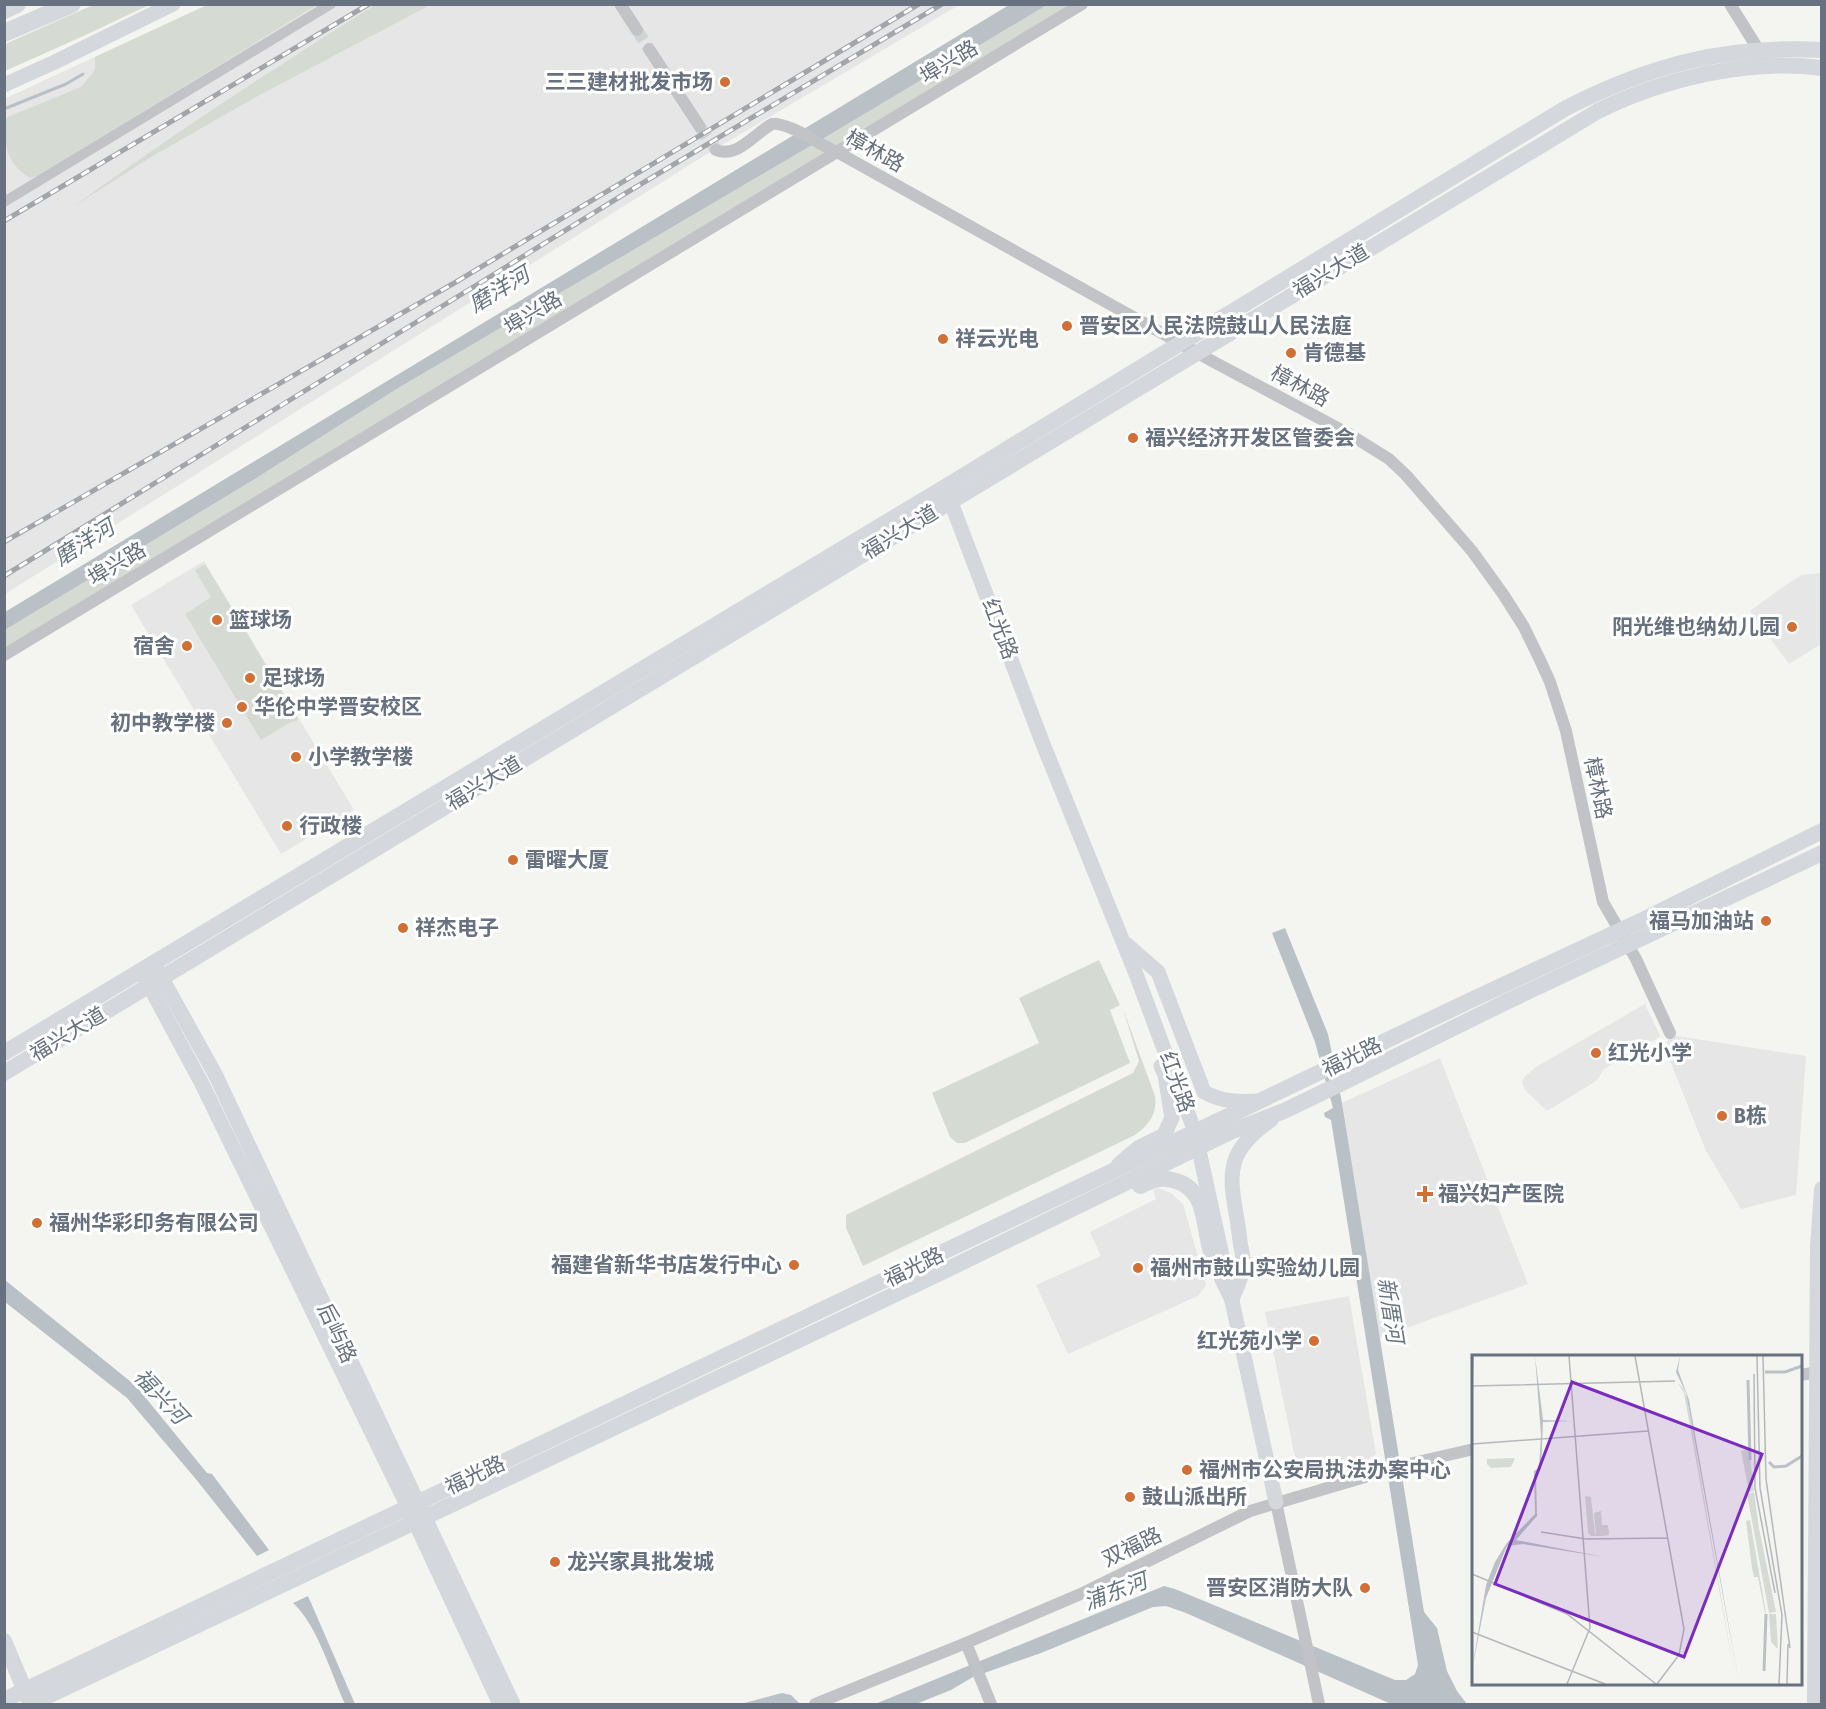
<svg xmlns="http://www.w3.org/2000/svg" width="1826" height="1709" viewBox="0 0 1826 1709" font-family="'Fira Sans Condensed','Noto Sans SC',sans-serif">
<rect width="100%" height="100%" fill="#f4f5f1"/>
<g fill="#e5e6e5">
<path d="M207,5h752l-252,149 -702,440 -1,-495z"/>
<path d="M204,561l150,249 -73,44 -150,-249z"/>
<path d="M1821,573v71l-32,20 -39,-53 43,-31 9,-5z"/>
<path d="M1645,1004l15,32 -4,3 -52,30 -8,12 -49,30 -22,-21 -3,-8 2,-5 12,-10z"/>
<path d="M1670,1035l136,21 -10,139 -55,14 -35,-58 -41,-103z"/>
<path d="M1440,1058l88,226 -149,54 -37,-235z"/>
<path d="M1158,1188l13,5 12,11 23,81 -8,11 -130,58 -32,-69 65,-29 -11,-24 66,-33 -3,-9z"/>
<path d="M1349,1296l27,158 -9,6 -29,10 -29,2 -9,-6 -5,-9 -30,-145z"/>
</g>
<g fill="#d5dbd3">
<path d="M93,5h56l-61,29 -83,37v-27z"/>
<path d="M207,5h110l-279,171 -8,2c-25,-16 -25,-32 -25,-60l76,-31 14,-17v-13z"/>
<path d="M375,5h55l-174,92 -105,60 -78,50c98,-72 200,-138 302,-202z"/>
<path d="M1047,5h31l-1073,647v-22l245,-148 150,-95 436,-256z"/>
<path d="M205,564l93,154 -1,3 -6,1 -30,18 -76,-126 26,-17 -16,-27z"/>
<path d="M1099,960l21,45 -10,5 20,53 -165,80h-8l-7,-6 -18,-44 107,-50 -20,-45z"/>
<path d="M1122,1006l33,90c3,17 -7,31 -22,40l-270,130 -17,-38v-13l287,-142 6,-12z"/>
</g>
<g fill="#b9c1c6">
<path d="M1009,5h38l-211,126 -436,256 -150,95 -245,148v-18z"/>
<path d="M1285,928l43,106 14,69 82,509 13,16 10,43 10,20 10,13h-76l-205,-91 -20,-7 -13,1 -112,46 -68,24 -22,13 -35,14h-41l289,-118 11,3 220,91h11l9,-6 3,-9 -87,-545 -6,-3 -1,-4 9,-5 -18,-66 -43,-109z"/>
<path d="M5,1280l131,106 71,87 5,1 57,76 -12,6 -62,-78 -68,-80 -122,-96z"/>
<path d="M308,1596l47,108h-10c-14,-30 -27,-78 -52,-101z"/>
<path d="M782,1693l9,2 9,9h-59z"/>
</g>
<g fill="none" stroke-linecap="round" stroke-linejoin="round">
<path stroke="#b9c1c6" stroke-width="3" d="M4,109l62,-25 17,-10"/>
<g stroke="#d1d4d4" stroke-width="12" stroke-dasharray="12 6" stroke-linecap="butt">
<path d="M637,30l12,19"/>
<path d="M700,127l16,23"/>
</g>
<path stroke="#c1c3c6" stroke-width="10" d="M4,202l327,-198"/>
<g stroke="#c1c3c6" stroke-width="12">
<path d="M620,4l17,26"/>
<path d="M1730,4l33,53"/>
<path d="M649,49l51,78"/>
<path d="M716,150c21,9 39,-17 56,-26 17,-2 48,21 65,28l375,209 137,73 40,25 17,16 66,76 31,43 21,33 16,33 10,22 16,49 37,171 33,57 34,74"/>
<path d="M4,655l1078,-651"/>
<path d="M1800,1375l19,-3"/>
<path d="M1276,1502l43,202"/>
<path d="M966,1643l25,61"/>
<path d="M815,1704l151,-61 117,-50 167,-82 159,-47 65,-15"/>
</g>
<g stroke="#d4d7db" stroke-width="15">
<path d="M4,85l51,-23 118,-58"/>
<path d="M947,492l96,252 93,230 59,158 81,370"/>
<path d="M1126,944l32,28 46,120c18,10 35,10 55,9"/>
<path d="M154,964l61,110 298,630"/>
<path d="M143,974l59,110 206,423 92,197"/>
<path d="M1119,1164l19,-16 26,-13 8,-17 -7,-43 -4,-9"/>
<path d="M1232,1299c4,-10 9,-20 11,-30 2,-8 -2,-19 -3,-28 -6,-56 -25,-83 31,-121"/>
</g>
<g stroke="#d4d7db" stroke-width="16">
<path d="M4,1053l941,-566 621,-379c84,-43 160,-63 256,-58"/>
<path d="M4,1073l1594,-962c65,-32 151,-53 224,-43"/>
<path d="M1140,1186c12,-6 22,-10 36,-5 31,9 27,45 35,71 5,16 14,32 21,47"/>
<path d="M4,1641l24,57"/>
<path d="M4,1700l1463,-698 182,-85 173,-86"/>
<path d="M31,1704l911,-432 290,-141 52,-20 60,-29 162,-80 316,-149"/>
<path d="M1815,1704l3,-457 4,-58"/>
</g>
<g stroke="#d4d7db" stroke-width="18">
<path d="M4,10l13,-6"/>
<path d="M4,33l68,-29"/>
</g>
<g stroke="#a2a6ab" stroke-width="5">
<g id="rail">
<path d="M4,221l365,-217"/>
<path d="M4,542l452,-260 463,-278"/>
<path d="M4,576l622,-383 316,-189"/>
</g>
</g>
<use href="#rail" stroke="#fff" stroke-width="3" stroke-dasharray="9" stroke-linecap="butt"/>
</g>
<g fill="#d16f35" stroke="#fff" stroke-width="2">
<circle cx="725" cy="82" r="6"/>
<circle cx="1067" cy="326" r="6"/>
<circle cx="943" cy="339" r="6"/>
<circle cx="1291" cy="353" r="6"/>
<circle cx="1133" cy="438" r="6"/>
<circle cx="217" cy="620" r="6"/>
<circle cx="1792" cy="627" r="6"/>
<circle cx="187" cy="646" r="6"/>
<circle cx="250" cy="678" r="6"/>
<circle cx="242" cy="707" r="6"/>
<circle cx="227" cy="723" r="6"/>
<circle cx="296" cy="757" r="6"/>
<circle cx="287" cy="826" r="6"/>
<circle cx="513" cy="860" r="6"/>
<circle cx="1766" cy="921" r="6"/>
<circle cx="403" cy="928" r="6"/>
<circle cx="1596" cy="1053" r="6"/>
<circle cx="1722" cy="1116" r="6"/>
<path d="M1422 1185h6v6h6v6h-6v6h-6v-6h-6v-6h6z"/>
<circle cx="37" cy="1223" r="6"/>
<circle cx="794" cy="1265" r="6"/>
<circle cx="1138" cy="1268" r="6"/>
<circle cx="1314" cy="1341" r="6"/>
<circle cx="1187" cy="1470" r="6"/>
<circle cx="1130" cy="1497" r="6"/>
<circle cx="555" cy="1562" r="6"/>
<circle cx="1365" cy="1588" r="6"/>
</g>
<g text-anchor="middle" stroke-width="6" stroke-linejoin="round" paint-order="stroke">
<g font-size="21" fill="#67717f" stroke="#fff">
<text transform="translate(949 62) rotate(-31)" y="7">埠兴路</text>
<text transform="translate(875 151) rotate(29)" y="7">樟林路</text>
<text transform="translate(1331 271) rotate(-31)" y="7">福兴大道</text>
<text transform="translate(533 313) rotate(-31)" y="7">埠兴路</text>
<text transform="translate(1300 386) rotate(28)" y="7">樟林路</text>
<text transform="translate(900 532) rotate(-31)" y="7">福兴大道</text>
<text transform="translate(117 564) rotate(-31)" y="7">埠兴路</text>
<text transform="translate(1000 629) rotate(69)" y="7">红光路</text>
<text transform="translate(484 783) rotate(-31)" y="7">福兴大道</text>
<text transform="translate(1598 788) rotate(78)" y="7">樟林路</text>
<text transform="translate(68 1034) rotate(-31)" y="7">福兴大道</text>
<text transform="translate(1352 1057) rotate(-26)" y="7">福光路</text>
<text transform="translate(1177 1082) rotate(70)" y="7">红光路</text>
<text transform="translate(914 1267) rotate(-26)" y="7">福光路</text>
<text transform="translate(337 1333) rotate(65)" y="7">后屿路</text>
<text transform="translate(475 1475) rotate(-25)" y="7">福光路</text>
<text transform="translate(1132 1547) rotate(-26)" y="7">双福路</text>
</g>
<g font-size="21" font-weight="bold" fill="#67717f" stroke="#fff" text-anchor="start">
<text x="713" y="89" text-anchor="end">三三建材批发市场</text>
<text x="1079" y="333">晋安区人民法院鼓山人民法庭</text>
<text x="955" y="346">祥云光电</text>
<text x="1303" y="360">肯德基</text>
<text x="1145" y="445">福兴经济开发区管委会</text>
<text x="229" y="627">篮球场</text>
<text x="1780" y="634" text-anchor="end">阳光维也纳幼儿园</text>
<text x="175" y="653" text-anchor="end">宿舍</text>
<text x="262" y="685">足球场</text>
<text x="254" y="714">华伦中学晋安校区</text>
<text x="215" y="730" text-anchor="end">初中教学楼</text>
<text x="308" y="764">小学教学楼</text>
<text x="299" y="833">行政楼</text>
<text x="525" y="867">雷曜大厦</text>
<text x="1754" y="928" text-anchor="end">福马加油站</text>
<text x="415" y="935">祥杰电子</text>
<text x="1608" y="1060">红光小学</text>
<text x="1734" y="1123">B栋</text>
<text x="1438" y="1201">福兴妇产医院</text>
<text x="49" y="1230">福州华彩印务有限公司</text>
<text x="782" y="1272" text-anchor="end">福建省新华书店发行中心</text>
<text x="1150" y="1275">福州市鼓山实验幼儿园</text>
<text x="1302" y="1348" text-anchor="end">红光苑小学</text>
<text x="1199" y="1477">福州市公安局执法办案中心</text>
<text x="1142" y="1504">鼓山派出所</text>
<text x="567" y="1569">龙兴家具批发城</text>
<text x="1353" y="1595" text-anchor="end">晋安区消防大队</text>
</g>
<g font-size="22" font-style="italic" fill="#687883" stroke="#fff">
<text transform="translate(499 289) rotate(-31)" y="8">磨洋河</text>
<text transform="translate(84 542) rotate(-32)" y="8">磨洋河</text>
<text transform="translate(1391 1310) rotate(81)" y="8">新厝河</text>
<text transform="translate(161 1396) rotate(47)" y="8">福兴河</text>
<text transform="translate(1115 1591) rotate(-21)" y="8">浦东河</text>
</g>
</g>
<g transform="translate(1472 1355)">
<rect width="330" height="330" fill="#f4f5f1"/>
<path d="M206,28l5,5 4,10 49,286 -52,-291zM277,93l5,43 -5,1 -8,-41zM43,103l-4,9 -20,1 -4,-4v-5zM282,137l5,36 17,84 -7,1 -22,-119zM113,141l6,1 4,37 8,2 -7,-1 -2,-22 7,-2 1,14h6l1,10 -6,1h-12l-3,-3zM278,165l16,93h-1l-7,-36h-4l-2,-9 -6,-47zM297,259h7l2,35 -7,-7z" fill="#d5dbd3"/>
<path d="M63,1l8,64 29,1 -29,1 -2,47 -5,4 1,43 -21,24 88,17 -81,-13 -16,2 -21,52 -14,72 14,-85 9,-23 11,-18 29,-30 -1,-43 5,-3 2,-33zM208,1l-2,14 11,30 50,284 -53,-291 -10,-21z" fill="#b9c1c6"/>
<path fill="none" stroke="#b9c1c6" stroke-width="3" d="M293,17h20l17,-6M276,25l2,80M297,107l5,5 12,-1 16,-10M292,316l2,-57"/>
<path fill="none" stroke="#b4b8bc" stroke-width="1.5" d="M1,1l-1,30 203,-5M163,1l49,273 -5,26 -22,29M285,1l3,132 22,127 -3,69M291,1l3,123 24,169M282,19l1,114 20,105M0,89l176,-13M69,177l45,7 82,-1M0,219l95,40 89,70M0,277l133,52M95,329l23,-56 -21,-272M315,329l1,-40"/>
<path fill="#7b2cbf" fill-opacity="0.15" stroke="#7b2cbf" stroke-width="3" d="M100,27l190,72 -78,203 -189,-73z"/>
<rect width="330" height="330" fill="none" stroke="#67717f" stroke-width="3"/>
</g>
<rect width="1826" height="1709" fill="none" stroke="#67717f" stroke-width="12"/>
</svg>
